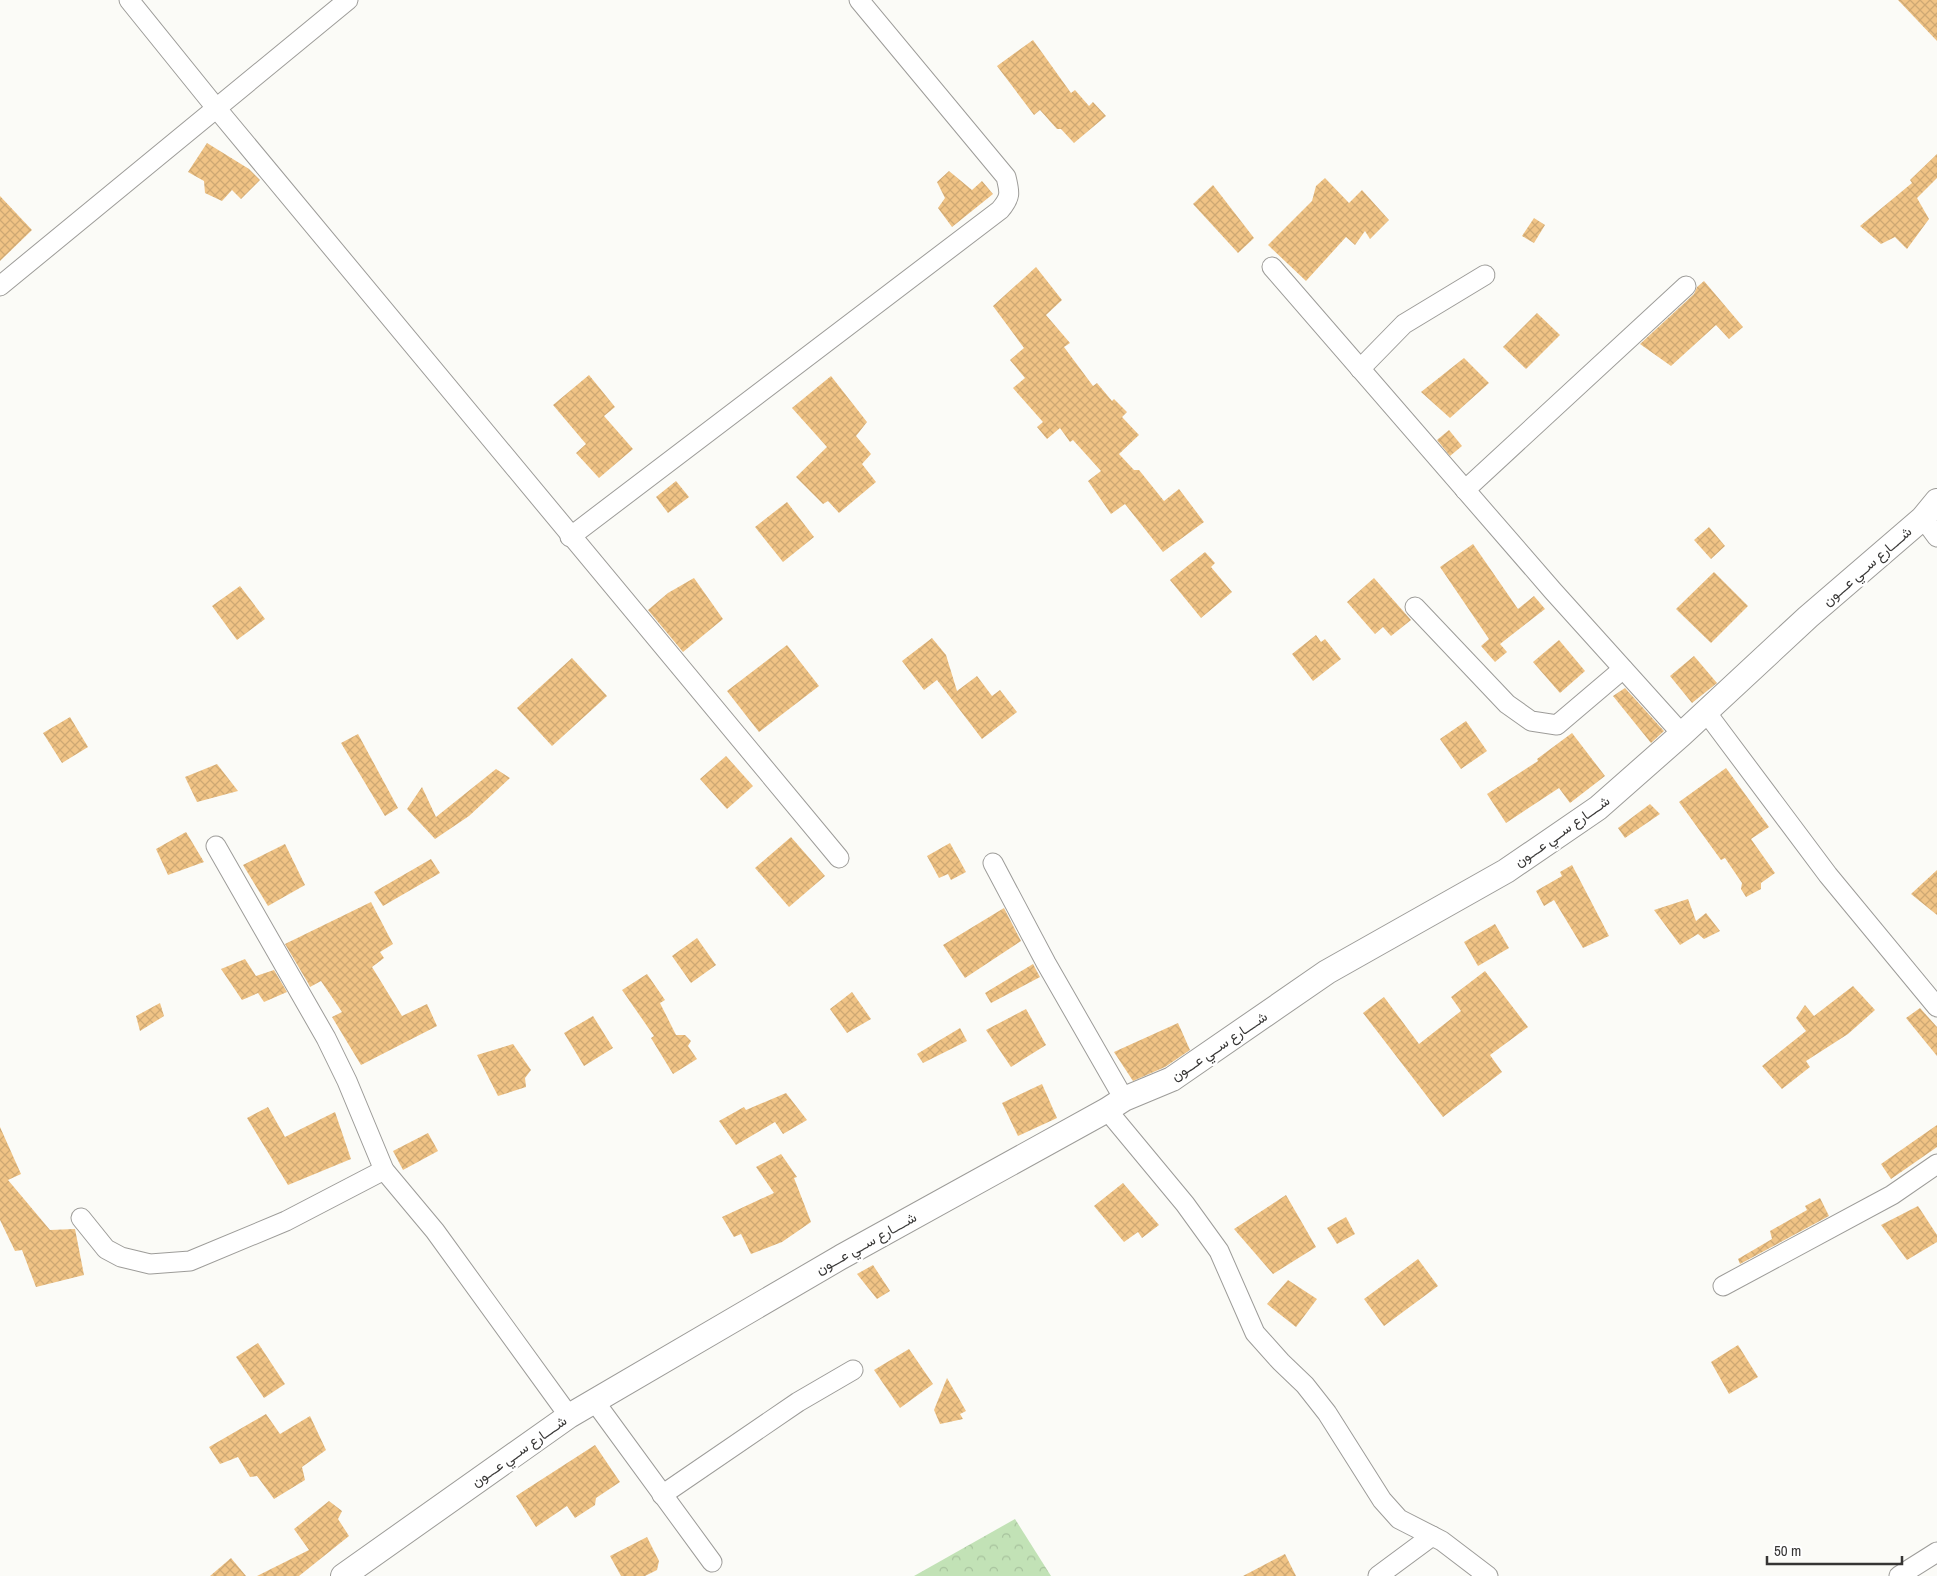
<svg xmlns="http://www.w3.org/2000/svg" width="1937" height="1576" viewBox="0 0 1937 1576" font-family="'Archivo Narrow',Vazirmatn,sans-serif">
<defs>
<pattern id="forest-crowns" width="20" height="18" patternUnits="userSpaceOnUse" patternTransform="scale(1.25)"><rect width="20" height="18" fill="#c2e2b6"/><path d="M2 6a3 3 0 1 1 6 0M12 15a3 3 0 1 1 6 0" fill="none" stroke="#a7c29d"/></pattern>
<pattern id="building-cross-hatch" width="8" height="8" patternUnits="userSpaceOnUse" patternTransform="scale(1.25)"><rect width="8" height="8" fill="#f0c385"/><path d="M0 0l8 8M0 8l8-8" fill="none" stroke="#cea873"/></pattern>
</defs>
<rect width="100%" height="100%" fill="#fbfbf7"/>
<path fill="url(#forest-crowns)" d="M1015,1519l36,57h-137z"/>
<g fill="url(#building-cross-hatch)">
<path d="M1898,0h39v41z"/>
<path d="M1033,40l38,53 4,-3 14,16 4,-4 13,14 -32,27 -13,-14h-4l-17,-19 -6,5 -37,-49z"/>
<path d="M207,143l42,26 11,11 -19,19 -9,-9 -10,11 -17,-8 -1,-12 -16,-9z"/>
<path d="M1937,154v24l-20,20 12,21 -22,30 -12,-12 -14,7 -21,-18 52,-43 -2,-3z"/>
<path d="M949,171l23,19 10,-9 11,13 -41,33 -14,-19 7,-10 -8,-16z"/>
<path d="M1325,178l24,25 13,-13 27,30 -19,19 -5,-8 -10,14 -9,-8 -40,44 -38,-36 44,-44 4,-15z"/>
<path d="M1213,185l41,53 -16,15 -45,-49z"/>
<path d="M0,196l32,34 -32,31z"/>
<path d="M1534,218l11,7 -11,18 -12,-7z"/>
<path d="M1036,267l26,33 -16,15 24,28 -6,4 29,39 4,-3 15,18 2,-2 13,13 -5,5 17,18 -20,19 15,16h5l25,31 15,-12 25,33 -41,30 -38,-48 -14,10 -23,-33 13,-10 -28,-31 -3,2 -10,-14 -13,11 -10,-12 6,-5 -30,-34 12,-10 -15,-18 14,-12 -31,-42z"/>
<path d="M1704,281l39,46 -14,12 -13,-14 -45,41 -31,-22 54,-50 3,-7z"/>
<path d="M1537,313l23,22 -34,34 -23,-22z"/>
<path d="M1464,358l25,25 -39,35 -29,-26z"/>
<path d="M589,375l26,32 -11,9 29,33 -34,29 -23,-25 10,-9 -33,-39z"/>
<path d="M831,376l36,46 -11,14 15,18 -9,10 14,18 -37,31 -11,-12 -5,3 -27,-27 31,-30 -35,-39z"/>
<path d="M1449,430l13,16 -12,10 -13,-16z"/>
<path d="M676,481l13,16 -21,16 -12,-16z"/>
<path d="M787,502l27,35 -31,25 -28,-35z"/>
<path d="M1709,527l16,19 -14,13 -17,-19z"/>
<path d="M1473,544l45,65 16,-13 11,13 -45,35 7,8 -12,10 -14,-16 8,-7 -49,-72z"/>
<path d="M1205,552l10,11 -4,4 21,25 -31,26 -31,-38z"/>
<path d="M1714,572l34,34 -37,37 -35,-34z"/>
<path d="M694,578l29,41 -40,33 -35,-42 20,-17z"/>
<path d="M1374,578l37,42 -20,16 -8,-9 -8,7 -28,-32z"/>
<path d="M240,586l25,33 -28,21 -25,-34z"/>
<path d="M1316,635l5,7 4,-3 16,20 -28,22 -21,-27z"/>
<path d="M932,638l14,17 11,36 20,-15 15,20 8,-6 17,22 -35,27 -45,-59 -13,10 -22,-29z"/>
<path d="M1559,640l26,31 -25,22 -27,-31z"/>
<path d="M787,645l32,41 -60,46 -32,-41z"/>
<path d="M1694,656l23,27 -25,20 -22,-27z"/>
<path d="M572,658l35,38 -55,50 -35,-38z"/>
<path d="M1625,688l39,43 -13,12 -38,-47z"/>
<path d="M70,717l18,30 -26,16 -19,-30z"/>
<path d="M1466,721l21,30 -26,18 -21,-30z"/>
<path d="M1572,733l33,43 -35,27 -11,-15 -53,35 -19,-29 51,-33 -1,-2z"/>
<path d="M358,734l40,74 -13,8 -44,-73z"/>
<path d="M726,756l27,30 -26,23 -27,-30z"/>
<path d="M217,764l21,27 -41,11 -12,-25z"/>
<path d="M1726,768l43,59 -18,12 24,34 -14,10v6l-15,8 -5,-8 1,-6 -17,-25 -4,2 -42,-58z"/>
<path d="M496,769l14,9 -41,38 -34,23 -28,-30 15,-22 14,30z"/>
<path d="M1650,804l10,10 -35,24 -7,-10z"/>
<path d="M186,832l18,30 -36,13 -12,-26z"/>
<path d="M791,837l34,39 -36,31 -34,-39z"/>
<path d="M950,843l16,29 -15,8 -3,-6 -9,4 -12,-22z"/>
<path d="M285,844l20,41 -37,21 -25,-41z"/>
<path d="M431,859l9,14 -57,33 -9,-14z"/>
<path d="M1572,865l37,71 -26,12 -29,-48 -10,6 -8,-15 26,-15 -2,-4z"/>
<path d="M1937,870v45l-26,-21z"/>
<path d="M1688,899l8,22 10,-8 14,18 -16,8 -6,-5 -18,11 -26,-35z"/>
<path d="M371,902l22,42 -13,8 4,6 -12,9 30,49 25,-12 10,22 -76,39 -29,-48 10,-5 -21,-31 -11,6 -2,-4 -23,-39z"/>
<path d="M1004,908l17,33 -56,37 -22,-33z"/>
<path d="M1495,924l14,24 -31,18 -14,-24z"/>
<path d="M697,938l19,27 -25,18 -19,-27z"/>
<path d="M245,959l11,17 18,-6 13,22 -23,10 -6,-9 -16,7 -21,-31z"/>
<path d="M1033,964l7,13 -49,26 -6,-10z"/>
<path d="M1485,971l43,56 -38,28 12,17 -59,45 -80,-104 21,-16 35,47 42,-33 -10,-14z"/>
<path d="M647,974l18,26 -5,3 16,32h9l6,6 -3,5 9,13 -24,15 -22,-36 3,-2 -32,-46z"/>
<path d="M1853,986l22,24 -27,24 -42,27 4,6 -28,22 -20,-23 44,-35 -10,-13 9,-13 9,11z"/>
<path d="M852,992l19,27 -24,14 -17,-24z"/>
<path d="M160,1003l4,13 -24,15 -4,-15z"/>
<path d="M1920,1008l17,19v29l-31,-38z"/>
<path d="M1026,1009l20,36 -35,22 -25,-37z"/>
<path d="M593,1016l20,32 -29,18 -20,-33z"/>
<path d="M1178,1023l12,27 -25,17 -32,14 -19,-29z"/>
<path d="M960,1028l7,13 -44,22 -6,-9z"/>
<path d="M513,1044l18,26 -6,8 1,9 -28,9 -21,-41z"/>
<path d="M1042,1084l15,34 -39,18 -16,-33z"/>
<path d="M786,1093l21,27 -24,14 -8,-12 -39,23 -17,-24 25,-14 2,3z"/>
<path d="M268,1107l17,30 50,-25 16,47 -63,26 -41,-67z"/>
<path d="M1937,1125v22l-46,32 -10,-15z"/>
<path d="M0,1127l21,47 -13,6 42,50 25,-1 9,46 -48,12 -14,-37 -7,1 -15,-31z"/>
<path d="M428,1133l10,18 -35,19 -10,-19z"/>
<path d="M781,1154l16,23 -3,1 17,44 -29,20 -31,12 -10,-20 -7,3 -12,-20 52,-24 -18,-26z"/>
<path d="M1123,1183l36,42 -17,13 -4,-6 -14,10 -30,-36z"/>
<path d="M1286,1195l30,52 -43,27 -39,-45z"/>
<path d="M1820,1198l9,18 -89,48 -2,-5 34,-20 -2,-8 37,-21 -2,-4z"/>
<path d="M1918,1206l19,29v7l-30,18 -26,-35z"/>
<path d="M1346,1217l9,17 -18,10 -10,-16z"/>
<path d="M1418,1259l20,27 -54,40 -20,-27z"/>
<path d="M873,1265l17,26 -13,8 -20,-25z"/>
<path d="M1288,1280l29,19 -21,28 -29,-23z"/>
<path d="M258,1343l27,41 -21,14 -28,-41z"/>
<path d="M1738,1345l20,32 -29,17 -18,-32z"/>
<path d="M909,1349l24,35 -33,24 -26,-38z"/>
<path d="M947,1378l19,33 -6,3 3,5 -23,5 -6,-14z"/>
<path d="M266,1414l14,20 30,-18 16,34 -24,17 3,13 -31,19 -17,-23 -7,1 -12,-20 -18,7 -11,-17z"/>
<path d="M595,1445l25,37 -24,16 -1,7 -20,13 -8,-12 -31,21 -20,-31z"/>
<path d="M329,1501l13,10 -4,8 11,17 -50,40h-42l52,-26 -15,-21z"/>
<path d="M647,1537l12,24 -2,9 -12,6h-24l-11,-20z"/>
<path d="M1285,1554l11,22h-53z"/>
<path d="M231,1558l15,18h-36z"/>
</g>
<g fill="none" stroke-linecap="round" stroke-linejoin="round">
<g stroke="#9d9c99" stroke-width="21">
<g id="minor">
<path d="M129,0l88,109 622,749"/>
<path d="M1272,267l281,324 129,143"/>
<path d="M0,286l348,-286"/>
<path d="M1360,369l44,-45 81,-49"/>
<path d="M1465,490l221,-204"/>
<path d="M1923,518l14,19"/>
<path d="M570,537l430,-327c11,-13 10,-17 6,-33l-147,-177"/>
<path d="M1415,607l92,97 24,17 26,4 66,-56"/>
<path d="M1706,712l122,163 109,132"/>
<path d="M216,846l110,192 21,43 37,89 51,61 134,185"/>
<path d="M993,863l53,100 78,136"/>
<path d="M1107,1110l78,94 34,47 36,82 26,29 24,23 22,28 55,87 17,19 43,22 46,35"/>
<path d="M81,1218l25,31 15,8 29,7 40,-3 96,-40 98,-51"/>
<path d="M1723,1286l169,-91 45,-31"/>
<path d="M595,1402l117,160"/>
<path d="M662,1495l136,-93 55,-32"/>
<path d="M1378,1576l54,-40"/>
<path d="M1899,1576l38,-24"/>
</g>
</g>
<g stroke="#9d9c99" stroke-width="26">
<path id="tertiary" d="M343,1576l226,-160 272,-159 266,-147 17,-11 48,-20 155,-107 179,-101 92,-63 84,-74 126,-117 115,-99 14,-17"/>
</g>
<use href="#minor" stroke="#fff" stroke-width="19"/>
<use href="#tertiary" stroke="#fff" stroke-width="24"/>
</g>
<g text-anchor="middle" stroke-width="5" stroke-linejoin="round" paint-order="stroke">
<g font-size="14" fill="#363534" stroke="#fff">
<text transform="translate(1867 566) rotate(-41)" y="5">شــــارع ســي عـــون</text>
<text transform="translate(1562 831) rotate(-35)" y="5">شــــارع ســي عـــون</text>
<text transform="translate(1219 1046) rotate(-34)" y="5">شــــارع ســي عـــون</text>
<text transform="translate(866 1243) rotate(-29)" y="5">شــــارع ســي عـــون</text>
<text transform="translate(519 1451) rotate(-35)" y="5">شــــارع ســي عـــون</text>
</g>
</g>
<path d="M1767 1556v8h135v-8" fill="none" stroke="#363534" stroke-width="2.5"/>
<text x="1774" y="1556" font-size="15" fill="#363534" stroke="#ffffff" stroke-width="4" paint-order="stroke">50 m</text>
</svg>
